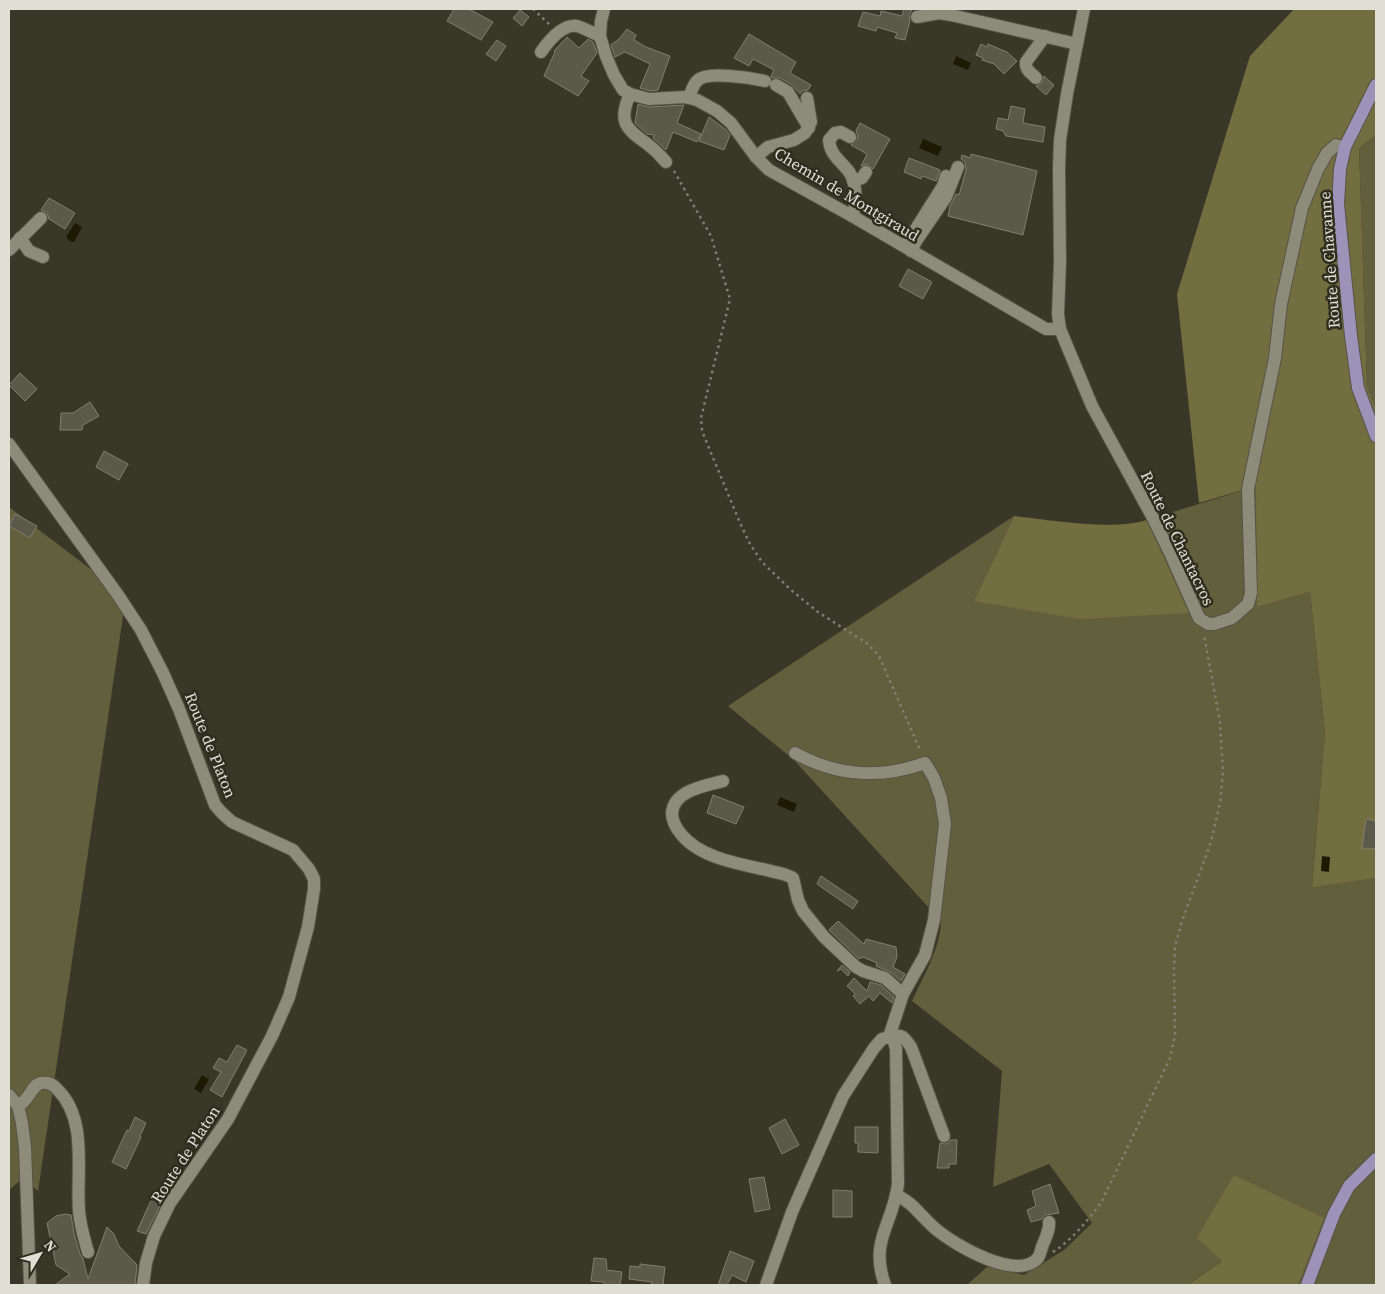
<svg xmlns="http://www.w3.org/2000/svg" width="1385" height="1294" viewBox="0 0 1385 1294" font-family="'Source Serif 4',serif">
<rect width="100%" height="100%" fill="#393728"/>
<g fill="#625f3c">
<path d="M1376,135v274l-9,-23 -8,-238z"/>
<path d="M1257,486v121l53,-15 15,140 -13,154 64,-8v407h-78l25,-67 -100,42 -35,25h-221l21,-19 36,9 40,-25 28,-27 -43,-59 -56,23 9,-116 -90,-70c12,-26 28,-52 29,-80l-147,-161 -66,-54 286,-190 -40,85 215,12 -42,-93z"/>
<path d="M9,507l117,89 -88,595 -15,-13 -14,12z"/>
</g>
<g fill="#736e40">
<path d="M1294,9h82v126l-17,13 8,238 9,23v469l-64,9 13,-155 -15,-140 -53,15 -1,-121 -57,17 -22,-209 73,-238z"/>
<path d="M1014,516c38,4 97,15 133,4l42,93 -109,6 -106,-18z"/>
<path d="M1234,1175l90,43 -26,67h-110l34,-24 -25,-23z"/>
</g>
<g fill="#1d1a03">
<path d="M956,56l15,7 -3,7 -15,-6z"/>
<path d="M923,139l19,8 -4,9 -19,-8z"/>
<path d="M75,223l7,4 -8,15 -4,-1 -4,-4z"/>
<path d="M780,797l17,7 -3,8 -17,-7z"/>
<path d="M1322,856l8,1 -1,15 -8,-1z"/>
<path d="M202,1075l7,4 -8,14 -7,-4z"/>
</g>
<g fill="#5b5949" stroke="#807f6e">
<path d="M454,9h15l24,13 -12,18 -34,-19z"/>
<path d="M904,9l8,1 -3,5 1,6 -5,19 -10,-2 2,-5 -20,-6 -1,4 -18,-5 5,-14 17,4 1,-5 21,5z"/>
<path d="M520,10l9,7 -7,9 -9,-8z"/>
<path d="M627,29l9,6 -2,5 12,7 24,9 -12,34 -8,1 -10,-3 10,-24 -25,-12 -10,5 -4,-12 8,-6z"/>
<path d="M749,34l47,28 -6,11 21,12 -3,5 -6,1 -2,3 -8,-9 -12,-7h-8l-1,-2 3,-6 -21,-11 -4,7 -15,-8z"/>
<path d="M567,37l12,11 9,-9 5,3 4,11 -16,23 8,5 -11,15 -34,-20 11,-24 -1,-1z"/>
<path d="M497,40l9,6 -10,15 -10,-7z"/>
<path d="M981,44l6,3 1,-3 19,8 10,9 -13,13 -10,-10 -12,-4 1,-2 -7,-3z"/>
<path d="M1044,76l10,9 -8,10 -10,-9 6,-3z"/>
<path d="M638,104l11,3 35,-2 -7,18 24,11 -4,8 -24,-10 -7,18 -13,-12 1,-3 -7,-1 -12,-11z"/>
<path d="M1011,106l14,3 -2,14 22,4 -2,15 -37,-6 -3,-5 -7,-2 2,-11 10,2z"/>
<path d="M709,117l16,12 5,6 -6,15 -25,-9z"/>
<path d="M860,123l30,16 -17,30 -6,-5 -6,2 6,-12 -16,-9 6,-5 1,-4 -2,-5z"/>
<path d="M971,154l66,17 -14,64 -75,-19 2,-10 6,-12 3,1 7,-25 -1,-8 -4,-3 1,-4 8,3z"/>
<path d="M909,158l31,12 -4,11 -14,-5 -1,3 -17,-7z"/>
<path d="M49,198l26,15 -10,16 -16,-10 -2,-6 -6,-3z"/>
<path d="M908,269l24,13 -9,17 -24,-13z"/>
<path d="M20,373l17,16 -12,12 -16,-16z"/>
<path d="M90,402l9,14 -16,9 -1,5h-22l1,-17h12z"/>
<path d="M104,451l24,13 -9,16 -23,-13z"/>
<path d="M15,514l22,12 -7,12 -21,-12z"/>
<path d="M713,795l31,12 -8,17 -29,-11z"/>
<path d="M1366,819l10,2v28l-14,-1z"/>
<path d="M821,876l37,25 -5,8 -36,-25z"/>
<path d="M838,921l26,23 2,-5 30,8 1,10 -4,10 12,7 -4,7 -11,-9 -14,-6 1,-3 -14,-6 -4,2 -29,-28 -1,-1z"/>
<path d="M842,965l8,7 -2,4 -7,-7 -4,2z"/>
<path d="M854,978l13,13 3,-9 11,3 13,12 -2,6 -12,-10 -7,8 -4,-5 -9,8 -7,-8 2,-2 -8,-8z"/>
<path d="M237,1045l10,5 -25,47 -12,-7 11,-18 -8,-4 6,-10 8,4z"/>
<path d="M135,1117l11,6 -6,13 1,1 -15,32 -14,-7 15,-32 2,1z"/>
<path d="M785,1119l14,26 -17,9 -13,-26z"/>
<path d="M855,1127h23v26l-20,-1v-9h-3z"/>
<path d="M951,1140h6l-1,24h-7v4h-12l3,-25 6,1z"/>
<path d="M764,1177l6,32 -15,3 -6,-33z"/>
<path d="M1050,1184l9,29 -14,2 -3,4 -11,3 -4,-12 9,-4 -4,-15z"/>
<path d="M833,1190l19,1v26h-19z"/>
<path d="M154,1194l10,4 -18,36 -9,-3z"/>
<path d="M65,1214l6,1 3,18 6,21 3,5 5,20 19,-52 7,7 5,12 18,19 -2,20h-80l15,-11 -14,-9 -9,-42 9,-7z"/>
<path d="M730,1251l24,10 -8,21 -14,-7 -5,10h-9z"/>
<path d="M594,1258l12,1 1,11 15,2 -2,13h-16v-3l-13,-1z"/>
<path d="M640,1264l25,3 -2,18h-12l1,-3 -23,-3 1,-13 10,1z"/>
</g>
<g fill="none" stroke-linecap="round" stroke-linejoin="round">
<g stroke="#565447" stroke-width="14">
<g id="minor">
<path d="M604,9l-3,12 -1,15 6,20 8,19 9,15 7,4 19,5 36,-2 12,3 20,11 14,12 25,34 13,13 83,46 194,113h14"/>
<path d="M1084,9l-17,85 -7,46 -1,28 1,95 -2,51 2,15 32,77 61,112 18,37 28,63 9,6h6l18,-6 16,-14 3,-11 -3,-104 27,-131 6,-54 21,-96 16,-39 9,-16 9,-8 9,2"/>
<path d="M917,17l22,-4 12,2 126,29"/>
<path d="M541,52c7,-10 21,-28 36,-26 7,2 16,7 23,10"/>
<path d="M1036,78c-5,-5 -11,-8 -10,-16l19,-26"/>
<path d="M776,85l12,7 21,36"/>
<path d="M630,94c-12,27 -5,34 16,49 8,6 14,12 20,19"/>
<path d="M689,98c2,-6 4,-14 9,-18 10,-9 53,-2 67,1"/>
<path d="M850,137l-9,-5 -6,1 -6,7c1,13 8,18 16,27 12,11 13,35 7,49"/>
<path d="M756,157l12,-10 26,-7 11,-7 6,-11 -4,-24"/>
<path d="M853,181l9,-3 4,-6"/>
<path d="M20,238l9,13 14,6"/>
<path d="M907,243l36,-57 3,-10"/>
<path d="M9,250l32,-32"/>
<path d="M911,251l5,-10 30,-44 12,-30"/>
<path d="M9,444l109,151 23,35 22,43 16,36 36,96 7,8 10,9 61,28 16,19 5,10v10l-6,38 -19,70 -17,39 -44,83 -58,84 -16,33 -8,27 -3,22"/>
<path d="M795,753c43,24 85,26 130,10l9,15 7,20 4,26 -11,96 -9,35 -22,39 -14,43"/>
<path d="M723,781c-18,5 -49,9 -51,32 0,8 4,15 9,21 19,24 58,30 86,36 10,3 17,3 26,8l5,22 5,11 21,26 32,30 7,4 22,7 18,16"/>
<path d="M889,1037c13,-4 15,0 22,10l33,89"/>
<path d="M9,1095l9,11 4,17 3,24 5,138"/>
<path d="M18,1106c12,-6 13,-21 23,-23 7,-1 13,2 17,7 30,30 18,83 21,121 1,14 5,27 9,41"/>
<path d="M896,1195c16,6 27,24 41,35 18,15 80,52 101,28 2,-3 3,-8 4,-11 3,-9 8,-16 7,-25"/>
<path d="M766,1285l26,-73 51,-116 31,-48 8,-9 7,-2 5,4 2,8 2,135c-5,41 -29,56 -13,101"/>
</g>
</g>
<g stroke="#565447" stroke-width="14">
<g id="major">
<path d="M1376,85l-31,62 -5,22 -2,35 13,132 7,52 18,48"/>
<path d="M1307,1285l27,-71 15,-28 27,-27"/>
</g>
</g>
<g stroke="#828074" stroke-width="2.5" stroke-dasharray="2.5 4" stroke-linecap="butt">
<path d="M533,9l17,16"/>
<path d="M674,171l37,65 19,63 -29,119 1,13 38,92 10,21 12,18 29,28 27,22 50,32 11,12 42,96"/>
<path d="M1053,1252c19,-12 35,-32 48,-49l69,-145 5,-22 -1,-67 1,-22 6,-23 30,-82 9,-39 3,-31 -3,-50 -16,-87"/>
</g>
<use href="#minor" stroke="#8d8b7a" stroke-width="12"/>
<use href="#major" stroke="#9d93b8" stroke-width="12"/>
</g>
<g text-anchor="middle" stroke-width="5" stroke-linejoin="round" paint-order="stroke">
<g font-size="16" fill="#e0dfd6" stroke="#2f2d1e">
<text transform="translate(847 194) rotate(31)" y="6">Chemin de Montgiraud</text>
<text transform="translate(1329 260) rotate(-94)" y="6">Route de Chavanne</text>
<text transform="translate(1178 538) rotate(64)" y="6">Route de Chantacros</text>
<text transform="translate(211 745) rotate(68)" y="6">Route de Platon</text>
<text transform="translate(185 1154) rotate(-57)" y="6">Route de Platon</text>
</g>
</g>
<rect width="1385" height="1294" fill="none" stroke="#e0dfd6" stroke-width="20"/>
<g transform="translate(40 1254) rotate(52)" stroke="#2f2d1e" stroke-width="4" paint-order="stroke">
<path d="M0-4L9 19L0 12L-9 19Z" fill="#e0dfd6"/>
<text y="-8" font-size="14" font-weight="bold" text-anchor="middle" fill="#e0dfd6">N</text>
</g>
</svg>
